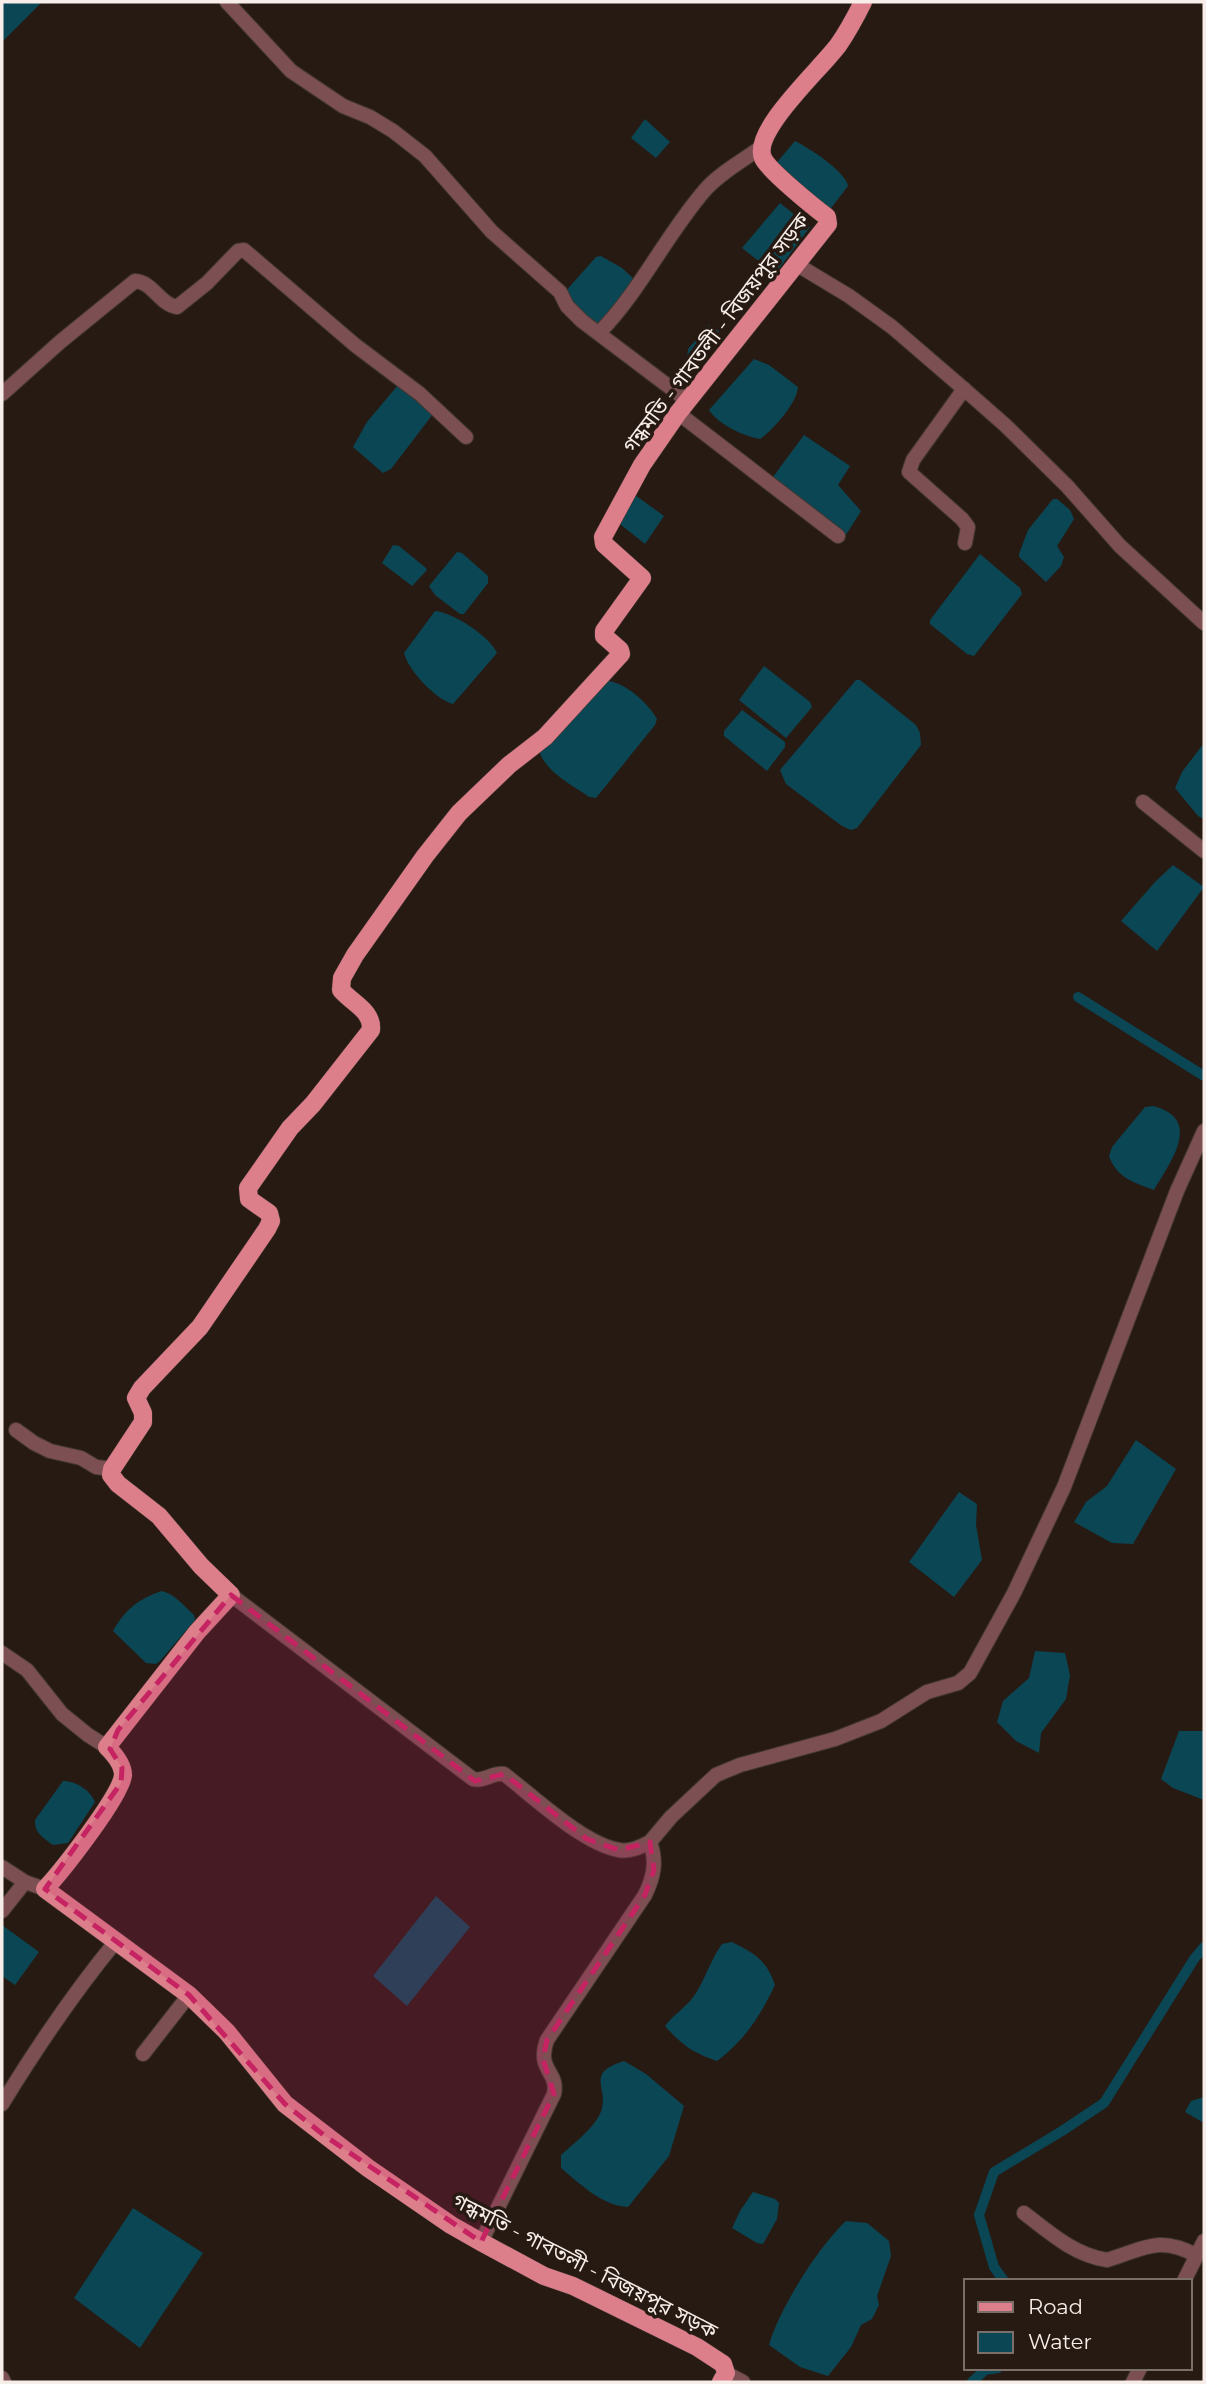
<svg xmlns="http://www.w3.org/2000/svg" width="1206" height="2384" viewBox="0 0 1206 2384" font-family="Montserrat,'Noto Sans Bengali',sans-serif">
<rect width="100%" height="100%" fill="#271a13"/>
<g fill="#0b4654">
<path d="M2,2h40l-40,40z"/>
<path d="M645,119l25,23 -14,16 -25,-20z"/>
<path d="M795,141c14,7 50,30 53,45l-20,26 -55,-45z"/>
<path d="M780,203l30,24 -35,47 -33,-26z"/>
<path d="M601,256l21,12 14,13 -37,49 -35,-37 32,-36z"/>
<path d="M709,325l10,6v9l-24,23 -8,-5 1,-9z"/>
<path d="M754,359l15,6 29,22c-1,16 -25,43 -38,52 -17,-3 -41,-14 -51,-29z"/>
<path d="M398,385l22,14 13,15 -42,55 -8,4 -30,-26 14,-25z"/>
<path d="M804,435l46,31 -12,19 23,26 -17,27 -74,-57z"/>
<path d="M635,495l29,21 -19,28 -30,-24z"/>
<path d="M1053,499h4l13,11 4,9 -17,27 7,11 -3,9 -15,16 -27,-25v-3l9,-24z"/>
<path d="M393,545l6,1 27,22 1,2 -15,16 -30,-23z"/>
<path d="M457,552l5,1 26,23v7l-24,31h-4l-25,-19 -6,-9z"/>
<path d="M980,554l40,34 2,6 -48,62 -7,-2 -37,-30v-4z"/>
<path d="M435,611c18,1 55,26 62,42l-44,51c-17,-4 -45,-34 -49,-51z"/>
<path d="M764,666l46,36 2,5 -26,31 -47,-38z"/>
<path d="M856,680h4l56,45 4,8 1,12 -64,83 -6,2 -9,-4 -56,-42 -6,-14z"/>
<path d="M609,681c18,3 40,23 48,38l-2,6 -59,73 -7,-1c-18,-13 -44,-25 -50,-47l65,-67z"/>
<path d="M742,710l43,32v5l-18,24 -43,-35v-5z"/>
<path d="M1204,743v76l-6,-3 -23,-28 7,-16z"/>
<path d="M1173,865l31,22 -47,64 -36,-30 34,-39z"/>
<path d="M1153,1106c51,13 17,57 1,84 -21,-8 -37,-12 -45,-34l3,-9 33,-40z"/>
<path d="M1136,1440l40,29 -43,75 -21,-1 -38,-21 12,-20 21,-16z"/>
<path d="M959,1492l18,12 -1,21 6,35 -28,37 -45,-35z"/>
<path d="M161,1591c13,2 23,15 33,24l1,5 -35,41 -4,3 -10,-1 -33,-32c12,-21 24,-31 48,-40z"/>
<path d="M1035,1651l30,2 5,22 -4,24 -25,34 -2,20 -23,-12 -19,-19 6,-21 26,-23z"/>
<path d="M1179,1731h25v69l-31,-12 -12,-9z"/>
<path d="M63,1781c13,0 27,9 32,21l-27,41 -15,2c-9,-7 -19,-12 -18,-25z"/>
<path d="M436,1896l34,31 -63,79 -34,-30z"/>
<path d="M2,1925l37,27 -24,33 -13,-9z"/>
<path d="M732,1942c23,12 34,17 43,43 -15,31 -30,55 -58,76 -24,-8 -35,-16 -52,-35 9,-12 23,-20 31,-33 10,-16 15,-34 26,-49z"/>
<path d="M624,2061l22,13 38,32 -15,50 -41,51c-25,-1 -48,-23 -67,-39v-13c13,-12 31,-25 39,-41 12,-25 -18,-40 24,-53z"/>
<path d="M1204,2097v26l-19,-11 6,-11z"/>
<path d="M753,2192l22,7 4,4 -2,16 -14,25 -6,-1 -25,-15 8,-17z"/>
<path d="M133,2208l70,45 -63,95 -66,-50z"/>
<path d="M846,2221l21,2 22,18 2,15 -14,40 2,9 -7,14 -11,6 -10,22 -23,29 -28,-9 -31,-22c10,-36 50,-99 77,-124z"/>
</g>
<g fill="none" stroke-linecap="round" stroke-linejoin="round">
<g stroke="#0b4654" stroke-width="10">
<path d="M1078,997l126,79"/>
<path d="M1004,2281l-10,-14 -15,-52 15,-43 68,-41 42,-28 90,-144 10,-12"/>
<path d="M972,2382l13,-12 13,-2"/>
</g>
<g stroke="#443831" stroke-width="16">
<g id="minor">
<path d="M227,2l64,69 52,35 27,11 23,14 32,25 67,76 68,60 7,14 15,15 106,80"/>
<path d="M796,264l53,32 43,31 72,62 41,36 62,61 53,60 84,77"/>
<path d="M599,333c42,-43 67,-98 106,-143 15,-17 37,-29 55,-42"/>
<path d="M964,389l-51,71 -4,12 53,47 6,8 -3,16"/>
<path d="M2,394l58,-52 75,-61c18,1 24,23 42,26l30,-24 31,-32 6,-1 111,95 65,49 46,43"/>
<path d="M678,413l160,123"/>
<path d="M1143,802l61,49"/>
<path d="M16,1430l18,13 16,8 31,7 15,9 16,2"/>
<path d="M231,1595l242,184c11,3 20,-7 31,-5 29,22 79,70 115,76 11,2 21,-3 31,-8"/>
<path d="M2,1653l25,17 35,44 26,21 19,12"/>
<path d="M2,1867l23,15 20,7"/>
<path d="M2,1911l23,-29"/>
<path d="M143,2054l46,-59"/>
<path d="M2,2104c35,-57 72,-112 115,-164"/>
<path d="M1024,2213c26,20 50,42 83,47 37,-11 51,-25 89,-5"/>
<path d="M481,2242l73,-148c5,-23 -18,-23 -7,-54l98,-145c9,-19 12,-33 5,-53l21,-25 45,-42 24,-10 95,-26 46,-18 46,-29 31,-9 12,-10 44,-80 50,-106 113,-296 27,-60"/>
<path d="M1184,2281l20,-40"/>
<path d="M726,2373l17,9"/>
<path d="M2,2378l2,4"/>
<path d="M1133,2382l7,-14"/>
</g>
</g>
<g stroke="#443831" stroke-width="19">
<path id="major" d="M721,2382l5,-9 -3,-9 -26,-17 -124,-61 -29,-10 -63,-34 -30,-17 -83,-57 -83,-64 -58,-72 -38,-37 -144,-106c16,-17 76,-93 78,-114 0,-10 -9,-21 -16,-28l90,-115 34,-37 -30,-29 -42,-50 -41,-32 -7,-9 1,-6 31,-47v-9l-7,-15 6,-10 58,-61 67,-98 4,-8 -2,-8 -20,-14 -1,-11 42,-60 23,-24 58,-74c2,-19 -19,-27 -30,-40l1,-12 13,-23 70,-99 34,-43 50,-48 36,-28 76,-83 -1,-4 -16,-14v-5l38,-53 -38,-34 -1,-7 39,-72 36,-52 150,-189 -1,-7c-12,-9 -59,-47 -64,-59 -12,-27 60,-91 76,-114 9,-13 17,-28 24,-42"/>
</g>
<use href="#minor" stroke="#7c4f53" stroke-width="14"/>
<use href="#major" stroke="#dc7f8a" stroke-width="18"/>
</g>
<path fill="#c52362" fill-opacity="0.2" stroke="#c52362" stroke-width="5" stroke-dasharray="14 9" stroke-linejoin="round" d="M231,1595l244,186 29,-7 83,65 32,11 31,-8 4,28 -9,25 -98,145 -4,19 11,35 -73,148 -156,-106 -40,-32 -96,-109 -144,-106 76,-106 1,-15 -12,-19 8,-19z"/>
<g text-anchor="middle" stroke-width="7" stroke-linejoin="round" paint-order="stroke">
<g font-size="21" fill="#f8eee9" stroke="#271a13">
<text transform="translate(716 333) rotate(-53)" y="7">গন্ধমতি - গাবতলী - বিজয়পুর সড়ক</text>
<text transform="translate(585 2266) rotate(27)" y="7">গন্ধমতি - গাবতলী - বিজয়পুর সড়ক</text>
</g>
</g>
<rect width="1206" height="2384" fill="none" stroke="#f8eee9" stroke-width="7"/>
<rect x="964" y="2279" width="228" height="91" fill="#271a13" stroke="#7b6f69" stroke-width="2"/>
<rect x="978" y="2302" width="35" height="10" fill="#dc7f8a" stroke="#7b6f69" stroke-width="2"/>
<text x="1028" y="2314" font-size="21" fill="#f8eee9">Road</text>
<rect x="978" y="2332" width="35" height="21" fill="#0b4654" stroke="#7b6f69" stroke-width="2"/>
<text x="1028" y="2349" font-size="21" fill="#f8eee9">Water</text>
</svg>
